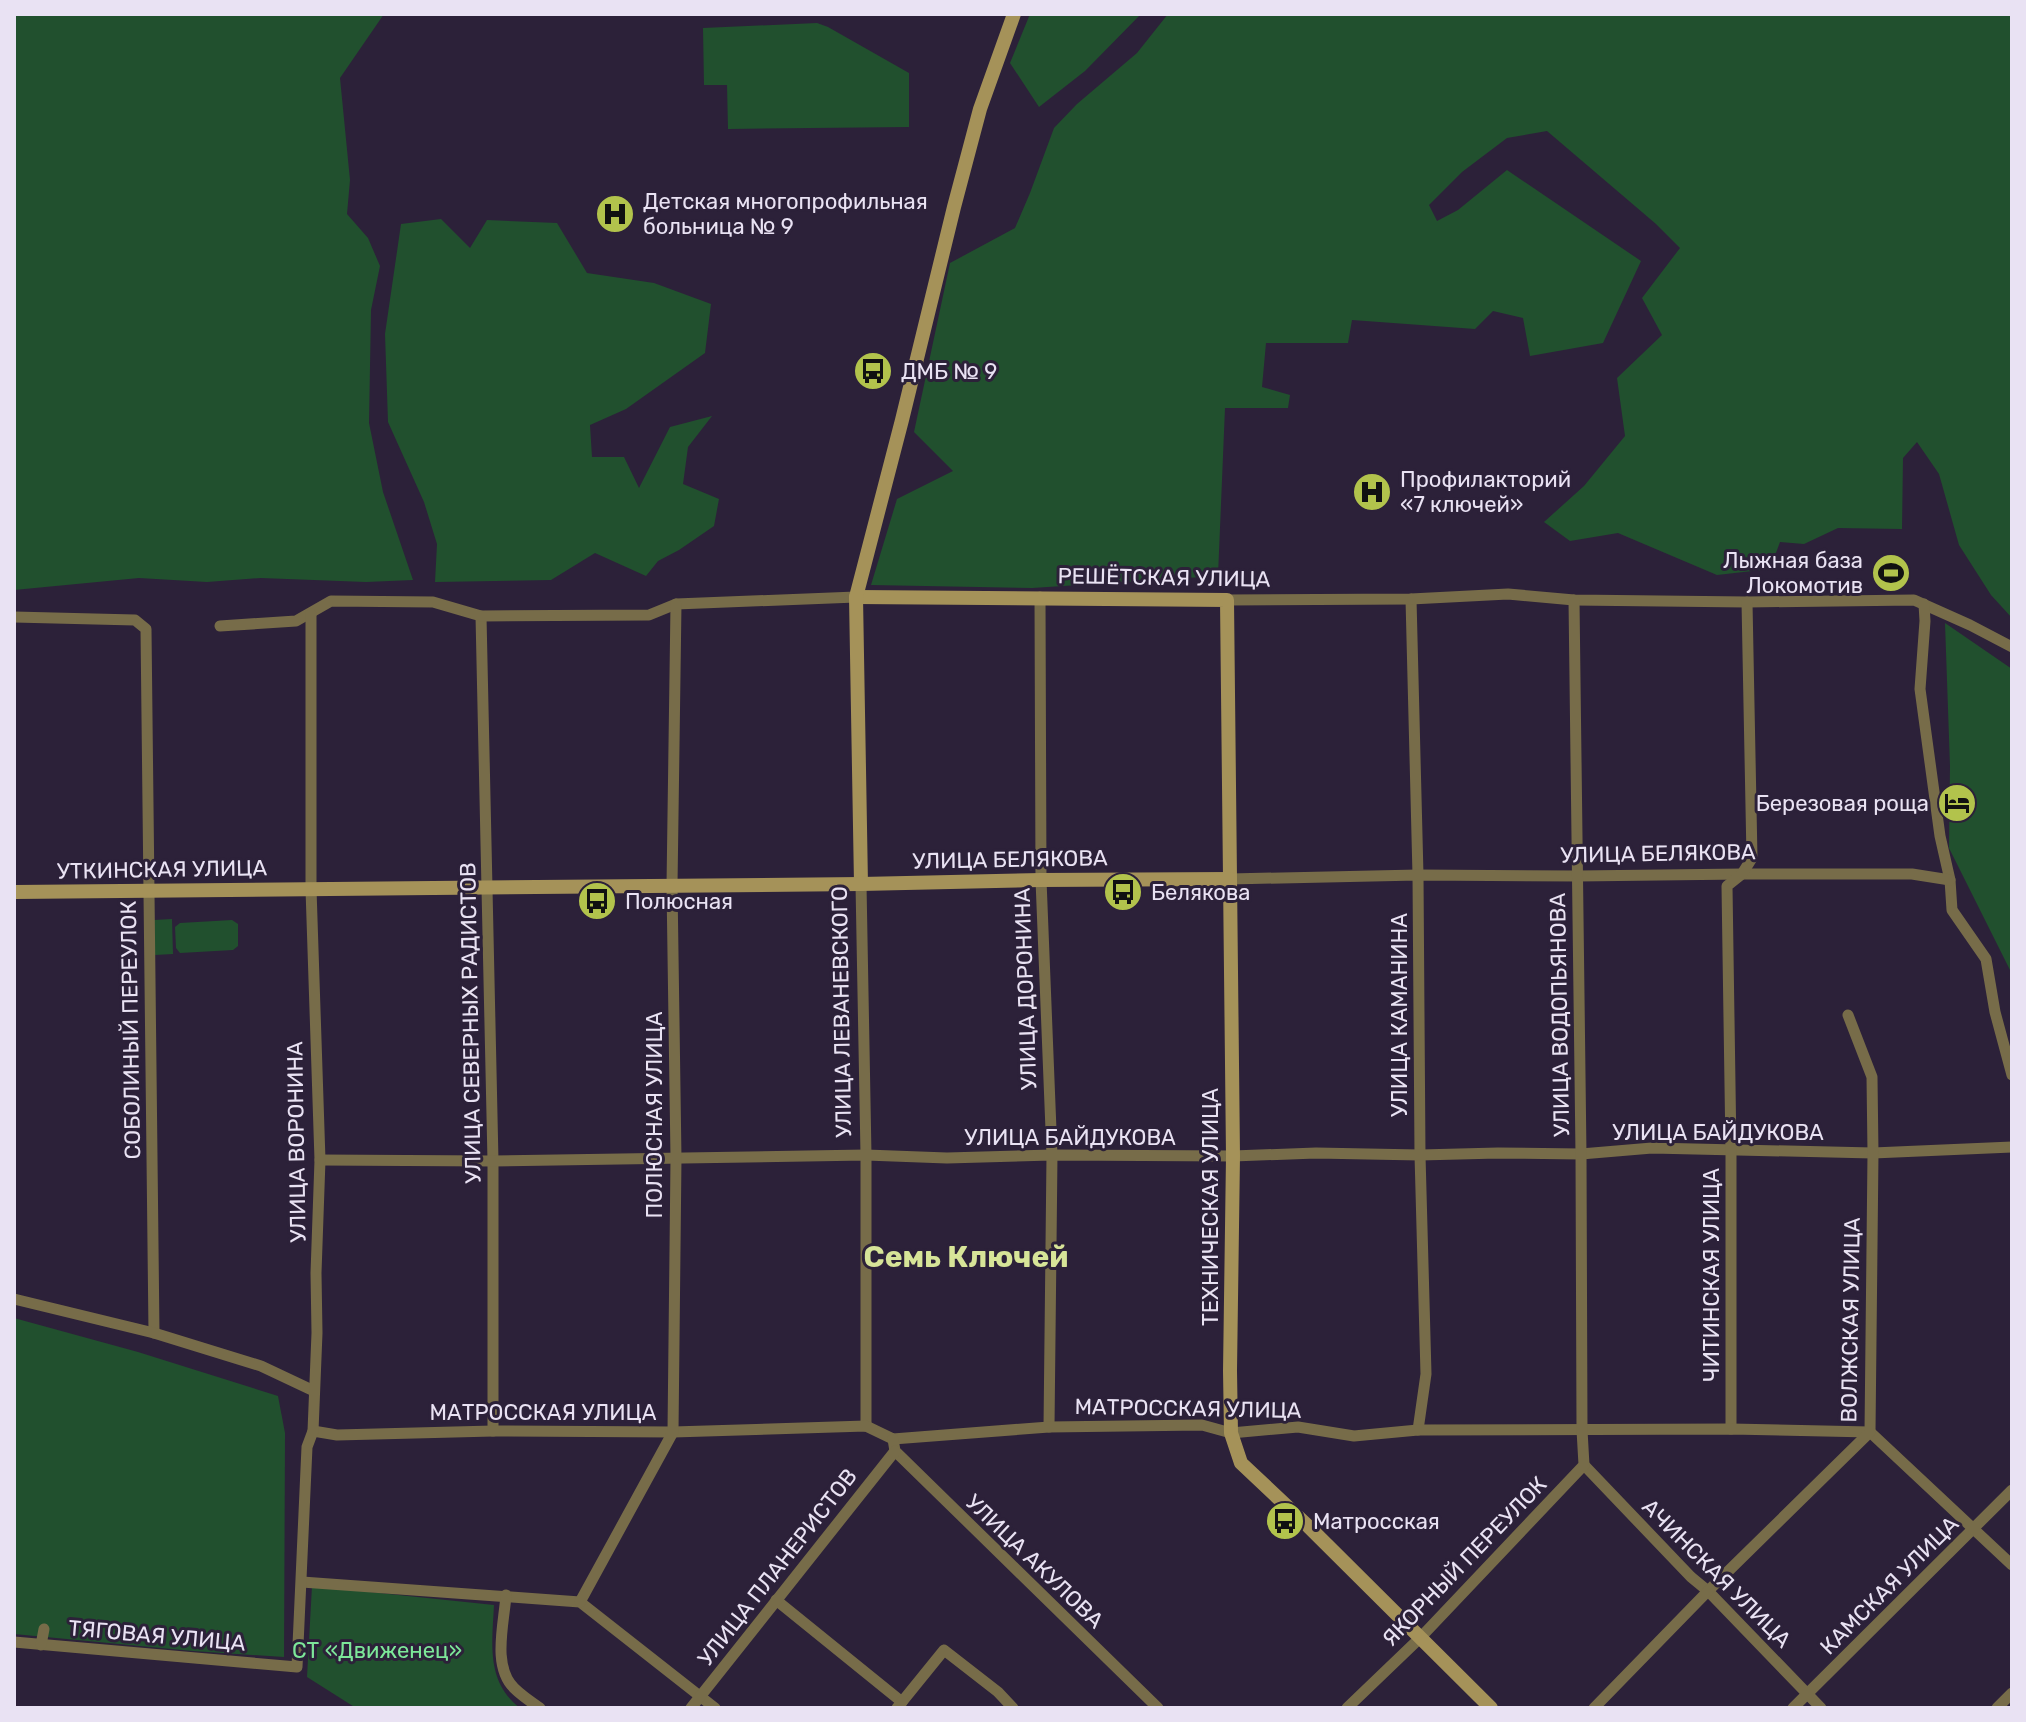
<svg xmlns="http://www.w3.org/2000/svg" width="2026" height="1722" viewBox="0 0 2026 1722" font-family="Rubik,sans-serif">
<rect width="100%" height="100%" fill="#2c2139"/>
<g fill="#21502e">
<path d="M14,14h370l-44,64 10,102 -3,34 21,24 12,28 -9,44 -2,113 14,69 30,88 -47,2 -105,-4 -54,4 -68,-4 -125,12z"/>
<path d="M1030,14h111l-56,57 -46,36 -29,-44z"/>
<path d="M1168,14h844v604l-21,-23 -32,-50 -20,-71 -22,-32 -14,16 -1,71 -64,-1 -34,16 -24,-2 -10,27 -53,6 -99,-42 -48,8 -26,-19 40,-36 41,-50 -8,-58 45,-43 -20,-37 38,-50 -24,-24 -109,-93 -40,7 -45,34 -33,33 8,16 21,-11 49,-40 134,91 -38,82 -73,13 -7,-38 -30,-7 -18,18 -123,-9 -4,23h-82l-4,44 28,8 -2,13h-63l-7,168 -186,12 -161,-3 26,-86 56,-28 -39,-39 36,-169 65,-35 15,-35 24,-65 23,-24 60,-51z"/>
<path d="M817,23l11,4 81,46v54l-181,2 -1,-44h-23l-1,-57z"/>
<path d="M441,219l29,29 17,-28 70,3 30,50 67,10 57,21 -6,49 -79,56 -36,16 2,32h32l15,31 31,-61 42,-11 -24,31 -5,37 36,15 -5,27 -35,24 -21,11 -12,15 -51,-23 -44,27 -116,2 2,-38 -13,-42 -36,-80 -3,-88 16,-110z"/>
<path d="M1945,623l67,46v316l-1,-13 -62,-124 1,-82z"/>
<path d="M172,919l1,35 -18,1 -1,-35z"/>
<path d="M232,920l6,4v22l-5,4 -53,3 -4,-5 -1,-21 5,-4z"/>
<path d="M14,1318l124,34 140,44 7,37 -1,224 -91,-6 -179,-17z"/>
<path d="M312,1586l182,19c-2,39 -8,77 26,103h-164l-49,-31z"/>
</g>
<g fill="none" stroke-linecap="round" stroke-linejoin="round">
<g stroke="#776c49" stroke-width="11">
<path d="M1040,597l1,283 11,275 -3,272"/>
<path d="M1411,599l7,276 2,280 6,219 -8,56"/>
<path d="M1227,600l184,-1 97,-5 66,6 173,2 167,-2 56,25 42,22"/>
<path d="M1924,604l1,17 -5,68 20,147 10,44 2,30 34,49 9,53 17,63"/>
<path d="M481,616l12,545v270"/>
<path d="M14,617l121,3 11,9 8,704"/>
<path d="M220,626l76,-5 35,-20 102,1 48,14 168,-1 27,-11 180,-7"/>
<path d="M1230,879l188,-4 160,1 164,-2h170l38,6"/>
<path d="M861,884l5,271v271"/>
<path d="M320,1160l173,1 373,-6 81,3 105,-3 181,1 83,-3 104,2 78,-2 83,1 71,-6 221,5 139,-6"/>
<path d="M14,1299l140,34 107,33 53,25"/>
<path d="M1731,1429v-278l-4,-265 15,-12 10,-16 -5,-256"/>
<path d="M313,1431l24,4 156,-4 180,1 193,-6 27,13 156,-12 153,-2 29,8 67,-6 56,9 64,-6 313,-1 139,3 142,133"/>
<path d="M893,1439l2,12 263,257"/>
<path d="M1584,1465l107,112 17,14 113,117"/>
<path d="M302,1582l278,20 135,106"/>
<path d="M506,1595c-2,29 -14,71 8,93 8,8 17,14 26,20"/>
<path d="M776,1600l126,102"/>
<path d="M580,1602l93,-170 3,-274 -4,-272 4,-282"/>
<path d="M14,1642l283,25 10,-220 6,-16 4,-98 -1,-60 4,-113 -9,-271v-275"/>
<path d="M41,1645l3,-16"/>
<path d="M691,1708l204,-257"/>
<path d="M897,1708l47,-58 54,42 15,16"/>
<path d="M1347,1708l74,-71 163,-172 -2,-35 -1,-276 -7,-554"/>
<path d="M1594,1708l114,-117 162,-159 3,-279 -1,-76 -24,-62"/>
<path d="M1793,1708l219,-218"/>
<path d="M1997,1708l15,-15"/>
</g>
<g stroke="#a59259" stroke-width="14">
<path d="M856,597l371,3 6,556 -3,215 1,62 10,30 68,64 182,181"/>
<path d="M861,884l-5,-287 46,-177 52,-213 26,-98 34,-95"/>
<path d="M14,892l847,-8 180,-4 189,-1"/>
</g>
</g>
<defs>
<g id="hospital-disc" transform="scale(2)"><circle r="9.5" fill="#b2c34c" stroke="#2c2139"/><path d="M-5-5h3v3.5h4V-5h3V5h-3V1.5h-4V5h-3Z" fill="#111"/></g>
<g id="bus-disc" transform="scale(2)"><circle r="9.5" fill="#b2c34c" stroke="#2c2139"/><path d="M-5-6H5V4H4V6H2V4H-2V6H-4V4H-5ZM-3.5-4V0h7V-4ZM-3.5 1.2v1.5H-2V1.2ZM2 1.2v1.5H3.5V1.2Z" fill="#111"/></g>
<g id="stadium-disc" transform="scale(2)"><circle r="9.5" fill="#b2c34c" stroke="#2c2139"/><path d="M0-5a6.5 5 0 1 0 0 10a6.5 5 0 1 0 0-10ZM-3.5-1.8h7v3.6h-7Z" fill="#111"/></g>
<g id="hotel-disc" transform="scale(2)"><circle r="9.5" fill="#b2c34c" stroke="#2c2139"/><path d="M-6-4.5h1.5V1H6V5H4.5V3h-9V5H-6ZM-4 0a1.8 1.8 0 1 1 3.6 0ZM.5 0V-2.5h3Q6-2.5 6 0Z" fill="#111"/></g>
</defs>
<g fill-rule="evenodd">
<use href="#hospital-disc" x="615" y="214"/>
<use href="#bus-disc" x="873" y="371"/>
<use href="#hospital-disc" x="1372" y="492"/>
<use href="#stadium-disc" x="1891" y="573"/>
<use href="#hotel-disc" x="1957" y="803"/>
<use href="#bus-disc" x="1123" y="892"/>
<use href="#bus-disc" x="597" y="901"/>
<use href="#bus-disc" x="1285" y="1521"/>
</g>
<g text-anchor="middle" stroke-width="6" stroke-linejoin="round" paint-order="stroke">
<g font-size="22" fill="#e9e2f3" stroke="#2c2139" text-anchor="start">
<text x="643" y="209">Детская многопрофильная<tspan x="643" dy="25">больница № 9</tspan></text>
<text x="901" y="379">ДМБ № 9</text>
<text x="1400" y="487">Профилакторий<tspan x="1400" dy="25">«7 ключей»</tspan></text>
<text x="1863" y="568" text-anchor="end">Лыжная база<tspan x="1863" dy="25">Локомотив</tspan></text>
<text x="1929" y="811" text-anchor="end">Березовая роща</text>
<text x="1151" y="900">Белякова</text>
<text x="625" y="909">Полюсная</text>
<text x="1313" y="1529">Матросская</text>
</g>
<g font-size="22" fill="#e9e2f3" stroke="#2c2139">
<text transform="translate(1164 577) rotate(1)" y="8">РЕШЁТСКАЯ УЛИЦА</text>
<text transform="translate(1658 853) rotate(-1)" y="8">УЛИЦА БЕЛЯКОВА</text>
<text transform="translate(1010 859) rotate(-1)" y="8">УЛИЦА БЕЛЯКОВА</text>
<text transform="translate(162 869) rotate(-1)" y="8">УТКИНСКАЯ УЛИЦА</text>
<text transform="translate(1025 989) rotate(-92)" y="8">УЛИЦА ДОРОНИНА</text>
<text transform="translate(841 1012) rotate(-91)" y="8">УЛИЦА ЛЕВАНЕВСКОГО</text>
<text transform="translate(1399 1015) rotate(-90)" y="8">УЛИЦА КАМАНИНА</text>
<text transform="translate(1559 1015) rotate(-91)" y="8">УЛИЦА ВОДОПЬЯНОВА</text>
<text transform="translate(470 1023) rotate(-91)" y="8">УЛИЦА СЕВЕРНЫХ РАДИСТОВ</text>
<text transform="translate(130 1030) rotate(-91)" y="8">СОБОЛИНЫЙ ПЕРЕУЛОК</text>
<text transform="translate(654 1115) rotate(-90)" y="8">ПОЛЮСНАЯ УЛИЦА</text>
<text x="1718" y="1140">УЛИЦА БАЙДУКОВА</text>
<text x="1070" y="1145">УЛИЦА БАЙДУКОВА</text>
<text transform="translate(296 1142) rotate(-91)" y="8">УЛИЦА ВОРОНИНА</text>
<text transform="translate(1210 1207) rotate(-90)" y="8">ТЕХНИЧЕСКАЯ УЛИЦА</text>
<text transform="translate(1711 1275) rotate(-90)" y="8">ЧИТИНСКАЯ УЛИЦА</text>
<text transform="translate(1850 1320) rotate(-89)" y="8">ВОЛЖСКАЯ УЛИЦА</text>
<text transform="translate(1188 1408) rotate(1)" y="8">МАТРОССКАЯ УЛИЦА</text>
<text x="543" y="1420">МАТРОССКАЯ УЛИЦА</text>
<text transform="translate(1035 1561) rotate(44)" y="8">УЛИЦА АКУЛОВА</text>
<text transform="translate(1464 1561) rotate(-46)" y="8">ЯКОРНЫЙ ПЕРЕУЛОК</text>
<text transform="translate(777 1567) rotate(-52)" y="8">УЛИЦА ПЛАНЕРИСТОВ</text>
<text transform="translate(1717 1573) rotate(45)" y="8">АЧИНСКАЯ УЛИЦА</text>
<text transform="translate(1889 1585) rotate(-45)" y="8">КАМСКАЯ УЛИЦА</text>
<text transform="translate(157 1635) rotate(5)" y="8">ТЯГОВАЯ УЛИЦА</text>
</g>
<g font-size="22" fill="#7de799" stroke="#2c2139">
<text x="377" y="1658">СТ «Движенец»</text>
</g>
<g font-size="30" font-weight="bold" fill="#d7e498" stroke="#2c2139">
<text x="966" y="1267">Семь Ключей</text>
</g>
</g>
<rect width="2026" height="1722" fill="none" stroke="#e9e2f3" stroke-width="32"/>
</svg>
